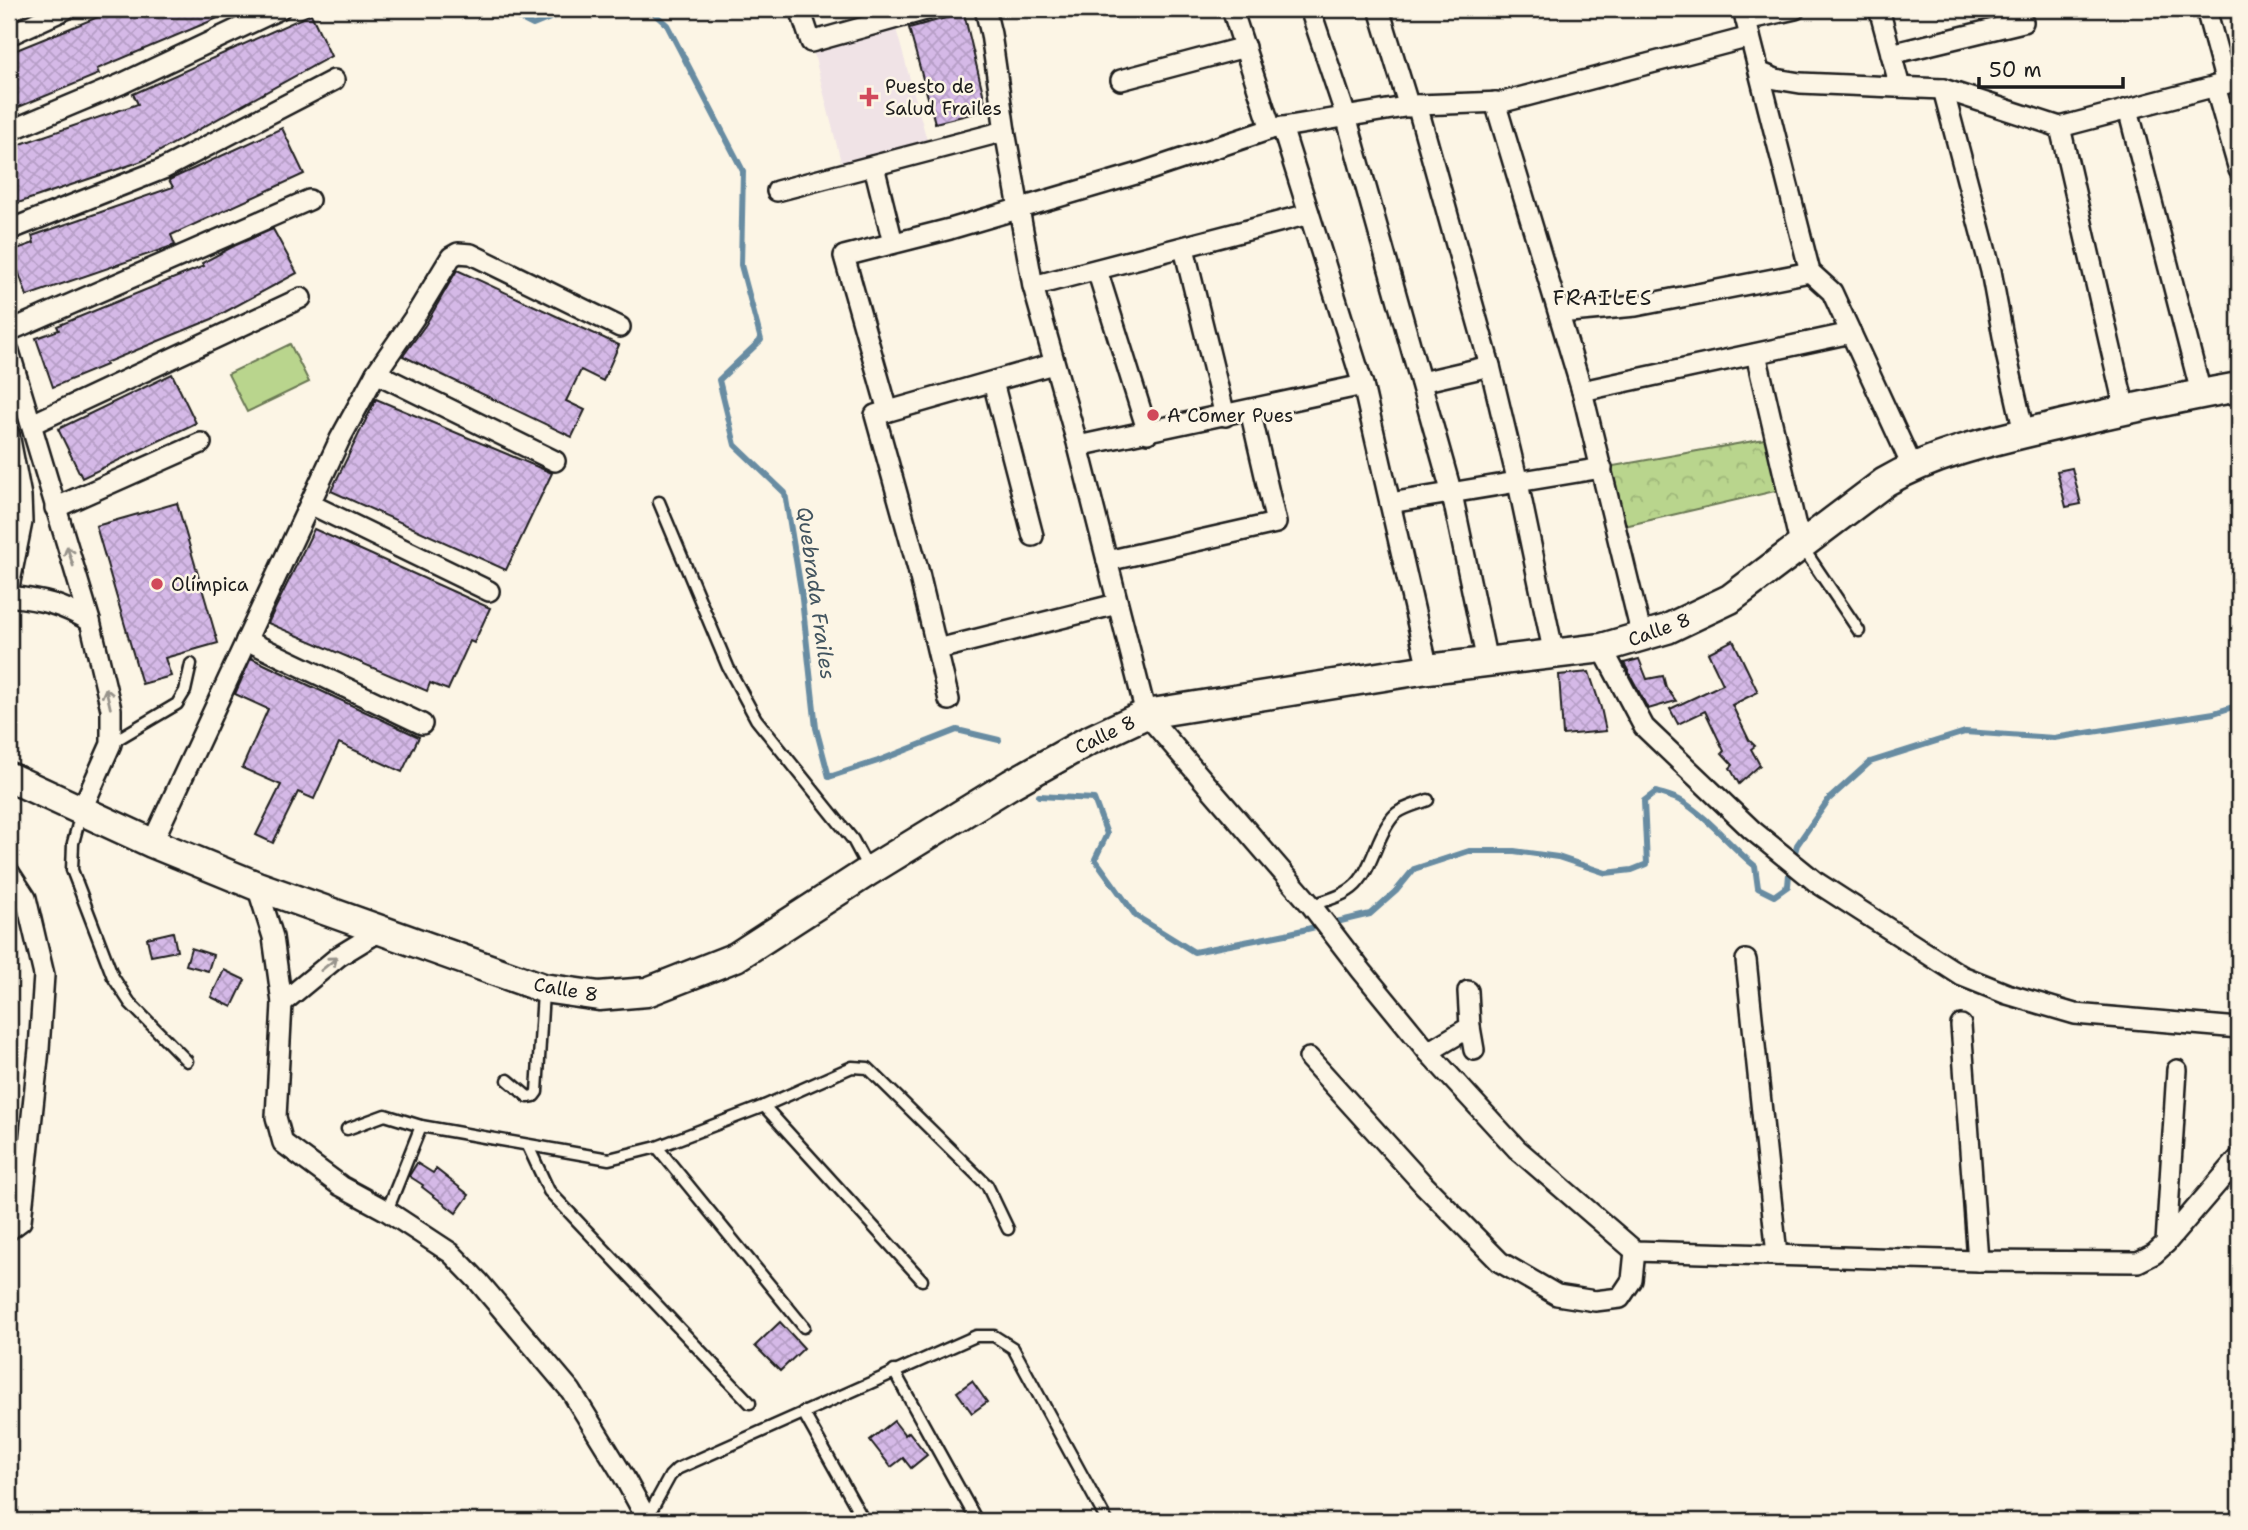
<svg xmlns="http://www.w3.org/2000/svg" width="2248" height="1530" viewBox="0 0 2248 1530" font-family="'Shantell Sans',sans-serif">
<defs>
<pattern id="park-crowns" width="20" height="18" patternUnits="userSpaceOnUse" patternTransform="scale(1.75)"><rect width="20" height="18" fill="#b9d58d"/><path d="M2 6a3 3 0 1 1 6 0M12 15a3 3 0 1 1 6 0" fill="none" stroke="#9eb679"/></pattern>
<pattern id="building-cross-hatch" width="8" height="8" patternUnits="userSpaceOnUse" patternTransform="scale(1.75)"><rect width="8" height="8" fill="#d5b9e7"/><path d="M0 0l8 8M0 8l8-8" fill="none" stroke="#b69ec6"/></pattern>
</defs>
<rect width="100%" height="100%" fill="#fcf5e5"/>
<filter id="ink" filterUnits="userSpaceOnUse"><feTurbulence type="fractalNoise" baseFrequency=".0143" numOctaves="2"/><feDisplacementMap in="SourceGraphic" scale="14" xChannelSelector="R" yChannelSelector="G"/><feConvolveMatrix kernelMatrix="1 2 1 2 8 2 1 2 1" color-interpolation-filters="sRGB"/></filter>
<g filter="url(#ink)">
<path fill="#f0e3e6" d="M893,18l37,133 -86,23 -33,-132z"/>
<path fill="url(#park-crowns)" stroke="#6a7854" stroke-width="2" d="M1776,437l12,51 -172,40 -14,-60z"/>
<path fill="#b9d58d" stroke="#6a7854" stroke-width="2" d="M290,344l19,38 -62,30 -19,-38z"/>
<g fill="none" stroke-linecap="round" stroke-linejoin="round">
<g stroke="#688ca2" stroke-width="6">
<path d="M501,9l32,16 39,-16"/>
<path d="M649,9l18,16 76,146 -2,94 20,75 -42,40 16,65 50,48 16,97 15,138 13,49 49,-16 79,-31 42,10"/>
<path d="M1039,796l55,3 13,35 -12,25 41,57 58,36 92,-18 84,-20 26,-23 18,-22 55,-18h45l44,6 48,16 26,-3 15,-6 -3,-63 12,-9c9,3 19,5 27,10 27,17 47,44 72,64l3,22 16,8 14,-10 1,-12 8,-29 32,-46 41,-37 95,-30 89,6 160,-25 25,-8"/>
</g>
</g>
<g fill="url(#building-cross-hatch)" stroke="#1c1c1c" stroke-width="2">
<path d="M94,9h145l-142,60 2,5 -90,37v-58l89,-36z"/>
<path d="M964,13l23,97 -52,13 -26,-95z"/>
<path d="M311,14l20,42 -189,105 -133,45v-58l129,-44 -5,-10z"/>
<path d="M282,128l22,46 -133,61 4,10 -148,51 -16,-45 23,-8 -2,-7 141,-49 -4,-7z"/>
<path d="M273,229l24,44 -85,46 -107,44 1,2 -53,22 -17,-49 23,-8 -2,-4 147,-60 -2,-3 32,-17z"/>
<path d="M457,270l162,75 -16,36 -22,-11 -15,31 19,9 -13,27 -169,-81 23,-32z"/>
<path d="M172,374l24,49 -114,55 -24,-49z"/>
<path d="M376,399l176,74 -46,97 -175,-79z"/>
<path d="M2072,468l9,36 -15,3 -9,-36z"/>
<path d="M177,503l41,140 -53,15 6,18 -29,8 -46,-158z"/>
<path d="M314,529l176,79 -16,35 -4,-2 -22,49 -18,-7 -3,8 -159,-68z"/>
<path d="M1733,640l25,52 -26,13 17,35 6,6 -4,3 9,16 -21,19 -9,-16 3,-3 -11,-12 2,-2 -19,-40 -27,13 -8,-15 53,-25 -15,-31z"/>
<path d="M251,658l168,79 -17,35 -63,-29 -25,56 -16,-7 -25,51 -17,-8 25,-50 -39,-17 26,-59 -33,-15z"/>
<path d="M1639,659l8,20 16,-3 3,11 10,14 -28,8 -24,-46z"/>
<path d="M1589,672l12,36 5,23 -43,4 -4,-60z"/>
<path d="M173,932l4,19 -26,5 -4,-18z"/>
<path d="M191,948l22,7 -5,16 -22,-6z"/>
<path d="M224,970l21,10 -13,27 -21,-10z"/>
<path d="M417,1163l16,10 3,-4 33,26 -13,18 -34,-26 1,-2 -14,-9z"/>
<path d="M780,1322l24,26 -24,23 -25,-25z"/>
<path d="M972,1381l15,21 -15,11 -15,-21z"/>
<path d="M894,1421l11,14 4,-3 18,23 -16,13 -8,-10 -12,9 -21,-27z"/>
</g>
<g fill="none" stroke-linecap="round" stroke-linejoin="round">
<g stroke="#1c1c1c" stroke-width="15">
<g id="lane">
<path d="M659,502l69,165 28,52 97,121 16,30"/>
<path d="M1803,548l56,83"/>
<path d="M111,743l66,-39 8,-13 6,-27"/>
<path d="M81,813l-8,30 -1,27 41,107 17,26 57,58"/>
<path d="M1311,905c47,-13 50,-20 68,-64 4,-9 10,-22 18,-28 8,-6 21,-9 31,-13"/>
<path d="M508,1080l20,17 6,-1 3,-4 6,-100"/>
<path d="M764,1106l158,174"/>
<path d="M347,1129l38,-14 36,11 188,33 48,-12 107,-41 88,-39 16,1 119,117 21,44"/>
<path d="M528,1146l21,45 201,212"/>
<path d="M657,1147l147,180"/>
<path d="M387,1211l34,-85"/>
<path d="M894,1371l83,150"/>
<path d="M803,1412l61,109"/>
<path d="M647,1518l23,-42 7,-7 299,-133h18l19,12 94,173"/>
</g>
</g>
<g stroke="#1c1c1c" stroke-width="24">
<g id="street">
<path d="M800,9l11,33 118,-33"/>
<path d="M985,9l6,25 14,97 28,155 45,160 68,268 165,191 50,65 67,82 89,97 118,102 343,10 160,1 16,-8 12,-11 11,-173"/>
<path d="M1232,9l39,120"/>
<path d="M1310,9l36,107 106,378 35,168"/>
<path d="M1379,9l30,98"/>
<path d="M1743,9l67,263 22,20 80,174"/>
<path d="M1879,9l21,78"/>
<path d="M2206,9l20,74"/>
<path d="M1746,20l49,-11"/>
<path d="M9,35l57,-26"/>
<path d="M1891,54l132,-32"/>
<path d="M1761,73l15,6 24,4 143,6 117,38 179,-47"/>
<path d="M1121,80l124,-33"/>
<path d="M2215,86l24,84"/>
<path d="M1943,89l48,182 16,87 17,75"/>
<path d="M1495,102l87,289 60,246"/>
<path d="M1417,105l73,261 28,117 36,172"/>
<path d="M2128,109l73,284"/>
<path d="M1282,127l81,258 65,284"/>
<path d="M2060,127l65,283"/>
<path d="M9,131l112,-47 159,-75"/>
<path d="M874,166l19,77"/>
<path d="M777,191l228,-60"/>
<path d="M9,230l154,-61 171,-89"/>
<path d="M1184,248l41,168"/>
<path d="M1097,270l51,163"/>
<path d="M1033,286l276,-72"/>
<path d="M1559,313l77,-7 174,-34"/>
<path d="M9,331l300,-131"/>
<path d="M9,351l81,270 21,88v35l-29,65"/>
<path d="M1756,354l44,190"/>
<path d="M376,373l179,88"/>
<path d="M993,382l40,154"/>
<path d="M1421,382l69,-16"/>
<path d="M1582,391l269,-58"/>
<path d="M888,411l-44,-155 106,-27 196,-58 125,-42 146,-24 86,-3 247,-65"/>
<path d="M32,424l269,-126"/>
<path d="M9,434l12,62 1,26 -13,65"/>
<path d="M1078,446l285,-61"/>
<path d="M1390,503l212,-35"/>
<path d="M310,504l179,87"/>
<path d="M55,508l146,-65"/>
<path d="M1107,561l169,-38 -26,-113"/>
<path d="M9,596c34,4 52,8 81,25"/>
<path d="M246,640l176,84"/>
<path d="M1602,648l42,79 108,103 64,52 146,94 45,18 68,20 164,14"/>
<path d="M938,649l179,-45"/>
<path d="M949,700l-31,-131 -43,-154 178,-51"/>
<path d="M152,843l188,-404 36,-66 38,-55 37,-61 7,-4 13,1 149,73"/>
<path d="M9,872l17,26 18,77 -5,74 -18,172 -12,9"/>
<path d="M257,886l16,51 9,66 -6,114 7,26 58,43 46,25 64,42 27,28 93,110 53,86 24,44"/>
<path d="M1746,960l31,295"/>
<path d="M282,1003l57,-47 41,-25"/>
<path d="M1961,1025l17,236"/>
<path d="M1470,1027l4,23"/>
<path d="M1428,1052l42,-25 -2,-36"/>
<path d="M1309,1058l115,127 76,77 57,33 38,6 25,-3 12,-18 3,-29"/>
<path d="M2166,1243l73,-85"/>
</g>
</g>
<g stroke="#1c1c1c" stroke-width="33">
<path id="secondary" d="M9,777l143,66 105,43 286,102 56,8 48,-4 89,-35 133,-86 142,-87 75,-42 60,-28 282,-45 174,-21 65,-19 63,-30 155,-117c55,-32 121,-44 182,-59 57,-13 114,-26 172,-36"/>
</g>
<use href="#lane" stroke="#fcf5e5" stroke-width="10"/>
<use href="#street" stroke="#fcf5e5" stroke-width="19"/>
<use href="#secondary" stroke="#fcf5e5" stroke-width="28"/>
</g>
<defs><path id="oneway-shaft" d="M-6 0H5M1.5-3L5.5 0L1.5 3" fill="none" stroke-width="1.6" stroke-linecap="round" stroke-linejoin="round" transform="scale(1.75)"/></defs>
<g stroke="#97938b">
<use href="#oneway-shaft" transform="translate(70 556) rotate(-108)"/>
<use href="#oneway-shaft" transform="translate(108 698) rotate(-103)"/>
<use href="#oneway-shaft" transform="translate(329 964) rotate(-39)"/>
</g>
</g>
<g fill="#d1495b" stroke="#fcf5e5" stroke-width="2.5">
<path d="M865.5 86.5h7v7h7v7h-7v7h-7v-7h-7v-7h7z"/>
<circle cx="1153" cy="415" r="7"/>
<circle cx="157" cy="584" r="7"/>
</g>
<g text-anchor="middle" stroke-width="5" stroke-linejoin="round" paint-order="stroke">
<g font-size="19" fill="#1c1c1c" stroke="#fcf5e5" text-anchor="start">
<text x="885" y="93">Puesto de<tspan x="885" dy="22">Salud Frailes</tspan></text>
<text x="1167" y="422">A Comer Pues</text>
<text x="171" y="591">Olímpica</text>
</g>
<g font-size="19" fill="#1c1c1c" stroke="#fcf5e5">
<text transform="translate(1659 629) rotate(-20)" y="7">Calle 8</text>
<text transform="translate(1105 734) rotate(-26)" y="7">Calle 8</text>
<text transform="translate(566 989) rotate(10)" y="7">Calle 8</text>
</g>
<g font-size="21" letter-spacing="2" fill="#1c1c1c" stroke="#fcf5e5">
<text x="1603" y="305">FRAILES</text>
</g>
<g font-size="21" font-style="italic" fill="#42545f" stroke="#fcf5e5">
<text transform="translate(816 593) rotate(82)" y="7">Quebrada Frailes</text>
</g>
</g>
<rect width="2248" height="1530" fill="none" stroke="#fcf5e5" stroke-width="35"/>
<rect x="18" y="18" width="2213" height="1495" fill="none" stroke="#1c1c1c" stroke-width="2.5" filter="url(#ink)"/>
<path d="M1979 77v10h144v-10" fill="none" stroke="#1c1c1c" stroke-width="3.5"/>
<text x="1989" y="77" font-size="21" fill="#1c1c1c" stroke="#fcf5e5" stroke-width="5" paint-order="stroke">50 m</text>
</svg>
